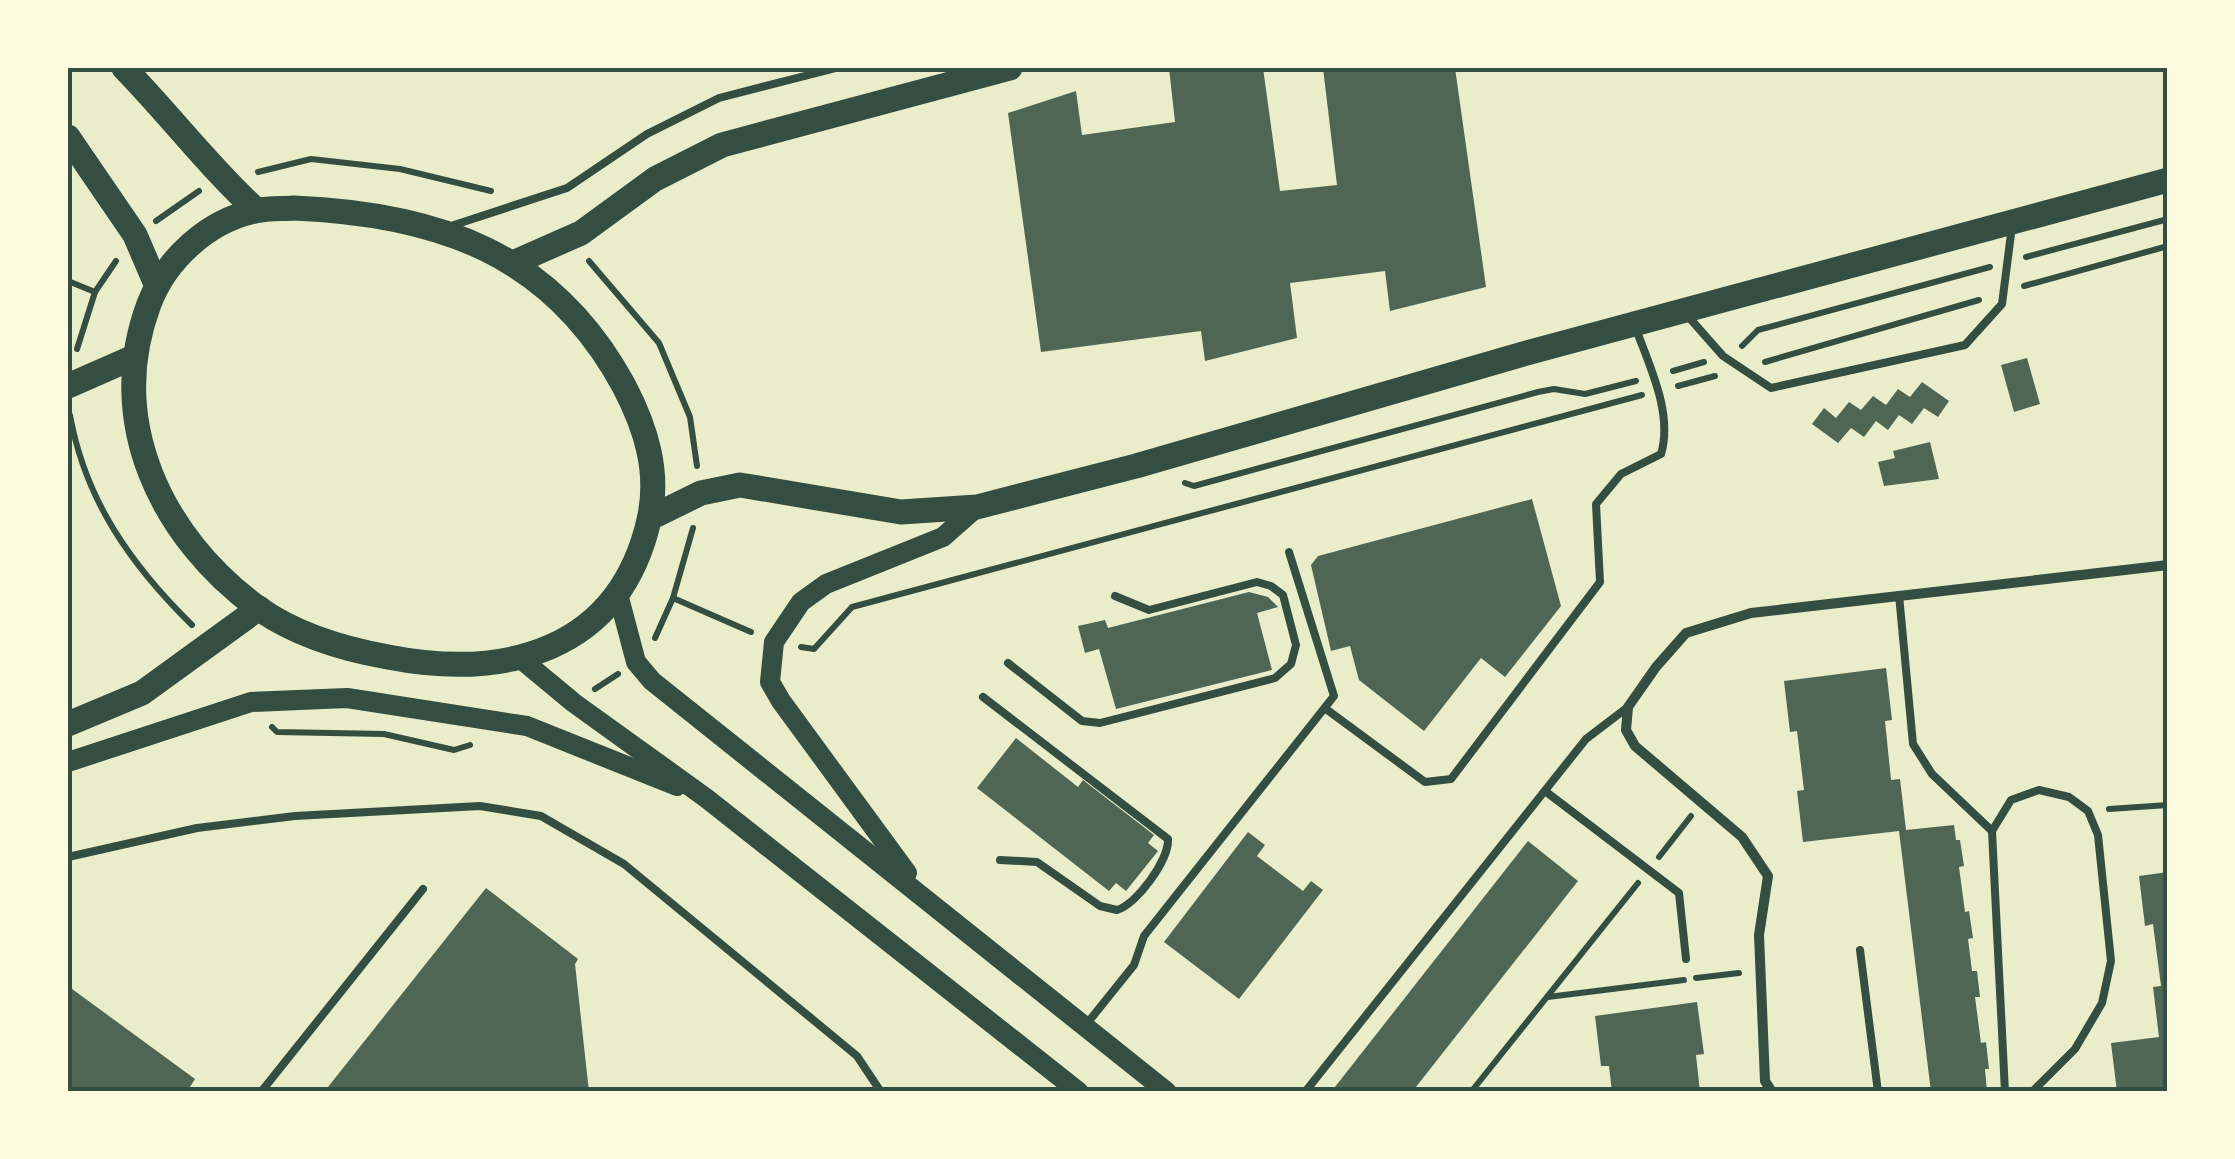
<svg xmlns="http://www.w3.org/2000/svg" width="2235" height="1159" viewBox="0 0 2235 1159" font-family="'DejaVu Sans',sans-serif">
<rect width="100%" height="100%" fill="#e9edc9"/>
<g fill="#4f6655">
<path d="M1169,68h94l17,123 57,-6 -14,-117h67l1,4 64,-4 31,219 -96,24 -5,-40 -95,12 7,55 -92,23 -4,-30 -160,21 -33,-239 68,-22 6,44 93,-13z"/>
<path d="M2027,358l13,46 -26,8 -13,-47z"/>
<path d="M1922,382l27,19 -11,16 -14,-9 -12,16 -13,-9 -11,15 -12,-9 -12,16 -13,-9 -13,15 -26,-19 12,-16 12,10 13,-16 12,8 12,-14 13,9 12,-16 12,8z"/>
<path d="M1930,442l9,37 -55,7 -6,-24 17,-4 -2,-7z"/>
<path d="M1532,499l29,107 -56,71 -24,-19 -57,73 -65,-51 -9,-34 -19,5 -20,-86 7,-9z"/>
<path d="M1249,592l19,5 10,10 -21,6 15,57 -156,39 -17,-60 -14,4 -7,-27 27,-6 3,8z"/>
<path d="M1886,668l6,52 -7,1 6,59 9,-1 6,51 48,-5 2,15h4l4,26 -5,1 6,45 4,-1 4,27 -5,1 4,32h5l3,26h-5l6,46 5,-1 3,27h-4l2,23h-56l-32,-261 -96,11 -6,-51 7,-1 -7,-59 -7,1 -6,-51z"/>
<path d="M1016,738l62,49 5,-7 71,55 -6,8 10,8 -32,40 -10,-8 -7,8 -132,-103z"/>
<path d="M1248,832l17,13 -8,11 46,35 8,-10 12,9 -84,109 -75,-57z"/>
<path d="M1528,841l50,40 -166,211h-81z"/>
<path d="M2168,872v220h-51l-6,-49 48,-6 -6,-50 8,-1 -8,-62 -8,2 -6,-50z"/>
<path d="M486,888l92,71 -3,5 14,128h-265z"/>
<path d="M68,986l127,93 -8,13h-119z"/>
<path d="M1697,1002l7,52 -8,1 4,37h-88l-3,-26h-8l-6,-50z"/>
</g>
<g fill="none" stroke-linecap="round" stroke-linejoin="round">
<g stroke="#344e41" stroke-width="6">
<path d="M258,172l53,-13 89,10 91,22"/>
<path d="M156,221l43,-30"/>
<path d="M2026,257l142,-38"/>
<path d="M589,261l70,82 31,74 7,49"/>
<path d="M68,281l27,11"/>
<path d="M2024,286l144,-40"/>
<path d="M1742,346l16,-16 232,-63"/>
<path d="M77,349l18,-57 21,-31"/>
<path d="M1765,362l214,-62"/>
<path d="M1673,371l31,-9"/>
<path d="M1678,386l37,-10"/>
<path d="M70,415c15,85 61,150 122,210"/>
<path d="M1185,483l9,3 344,-94 16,-3 31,5 51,-13"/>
<path d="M673,598l78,34"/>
<path d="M655,638l18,-40 20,-70"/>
<path d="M801,647l13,2 38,-42 790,-212"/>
<path d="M595,689l23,-15"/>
<path d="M272,727l5,5 107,2 70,16 16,-5"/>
<path d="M2109,809l59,-4"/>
<path d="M1659,857l32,-41"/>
<path d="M1696,978l43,-5"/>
<path d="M1548,997l136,-17"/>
<path d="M1471,1092l167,-209"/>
</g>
<g stroke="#344e41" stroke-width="8">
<path d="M451,226l116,-38 80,-54 72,-36 117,-30"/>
<path d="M1686,314l37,42 48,32 194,-43 37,-41 10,-78"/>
<path d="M1899,595l14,149 19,30 60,57 13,261"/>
<path d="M1008,663l74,58 18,2 175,-45 16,-14 5,-19 -13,-50 -12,-9 -14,-4 -108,28 -34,-14"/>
<path d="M983,697l185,142c1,21 -31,65 -51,71l-17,-4 -63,-44 -37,-2"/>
<path d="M1326,709l99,73 26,-3 149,-197 -4,-78 25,-30 40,-20c12,-40 -11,-87 -25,-125"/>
<path d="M1545,791l134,102 7,66"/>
<path d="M1992,831l19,-31 28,-10 30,7 19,14 10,24 13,126 -9,42 -27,46 -43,43"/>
<path d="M68,857l129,-29 98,-12 185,-10 61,10 83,48 233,192 24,36"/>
<path d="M1860,950l18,142"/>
<path d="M1085,1026l49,-61 10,-29 190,-240 -45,-144"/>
<path d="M261,1092l162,-203"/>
<path d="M1305,1092l281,-353 42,-32"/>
</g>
<path stroke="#344e41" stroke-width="10" d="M1772,1092l-7,-11 -6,-146 9,-59 -26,-39 -107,-91 -9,-16 2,-23 28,-40 30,-34 65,-20 417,-48"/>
<g stroke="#344e41" stroke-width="20">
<path d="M618,594l18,68 16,19 515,411"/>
<path d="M521,659l53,44 132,95 373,294"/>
<path d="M68,762l183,-60 96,-4 180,28 150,60"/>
<path d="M907,873l-126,-172 -11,-19 4,-40 27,-40 25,-18 117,-47 34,-30"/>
</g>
<g stroke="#344e41" stroke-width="25">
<path d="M124,68c45,46 85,99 132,142"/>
<path d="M68,137l67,98 21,49"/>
<path d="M294,208c144,6 258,45 330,178 22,42 36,86 25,134 -30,131 -143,160 -261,137 -45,-8 -92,-22 -130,-49 -97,-71 -153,-187 -109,-304 17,-45 59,-83 106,-93 13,-3 27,-2 39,-3z"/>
<path d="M513,263l68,-30 74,-54 67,-34 288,-77"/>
<path d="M68,386l66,-29"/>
<path d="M650,518l51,-25 39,-8 161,27 76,-5 159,-41 387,-112 645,-174"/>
<path d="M68,724l74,-31 117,-85"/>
</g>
</g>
<rect width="2235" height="1159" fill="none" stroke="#fefae0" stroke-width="140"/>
<rect x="70" y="70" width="2095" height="1019" fill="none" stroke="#344e41" stroke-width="4"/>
</svg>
